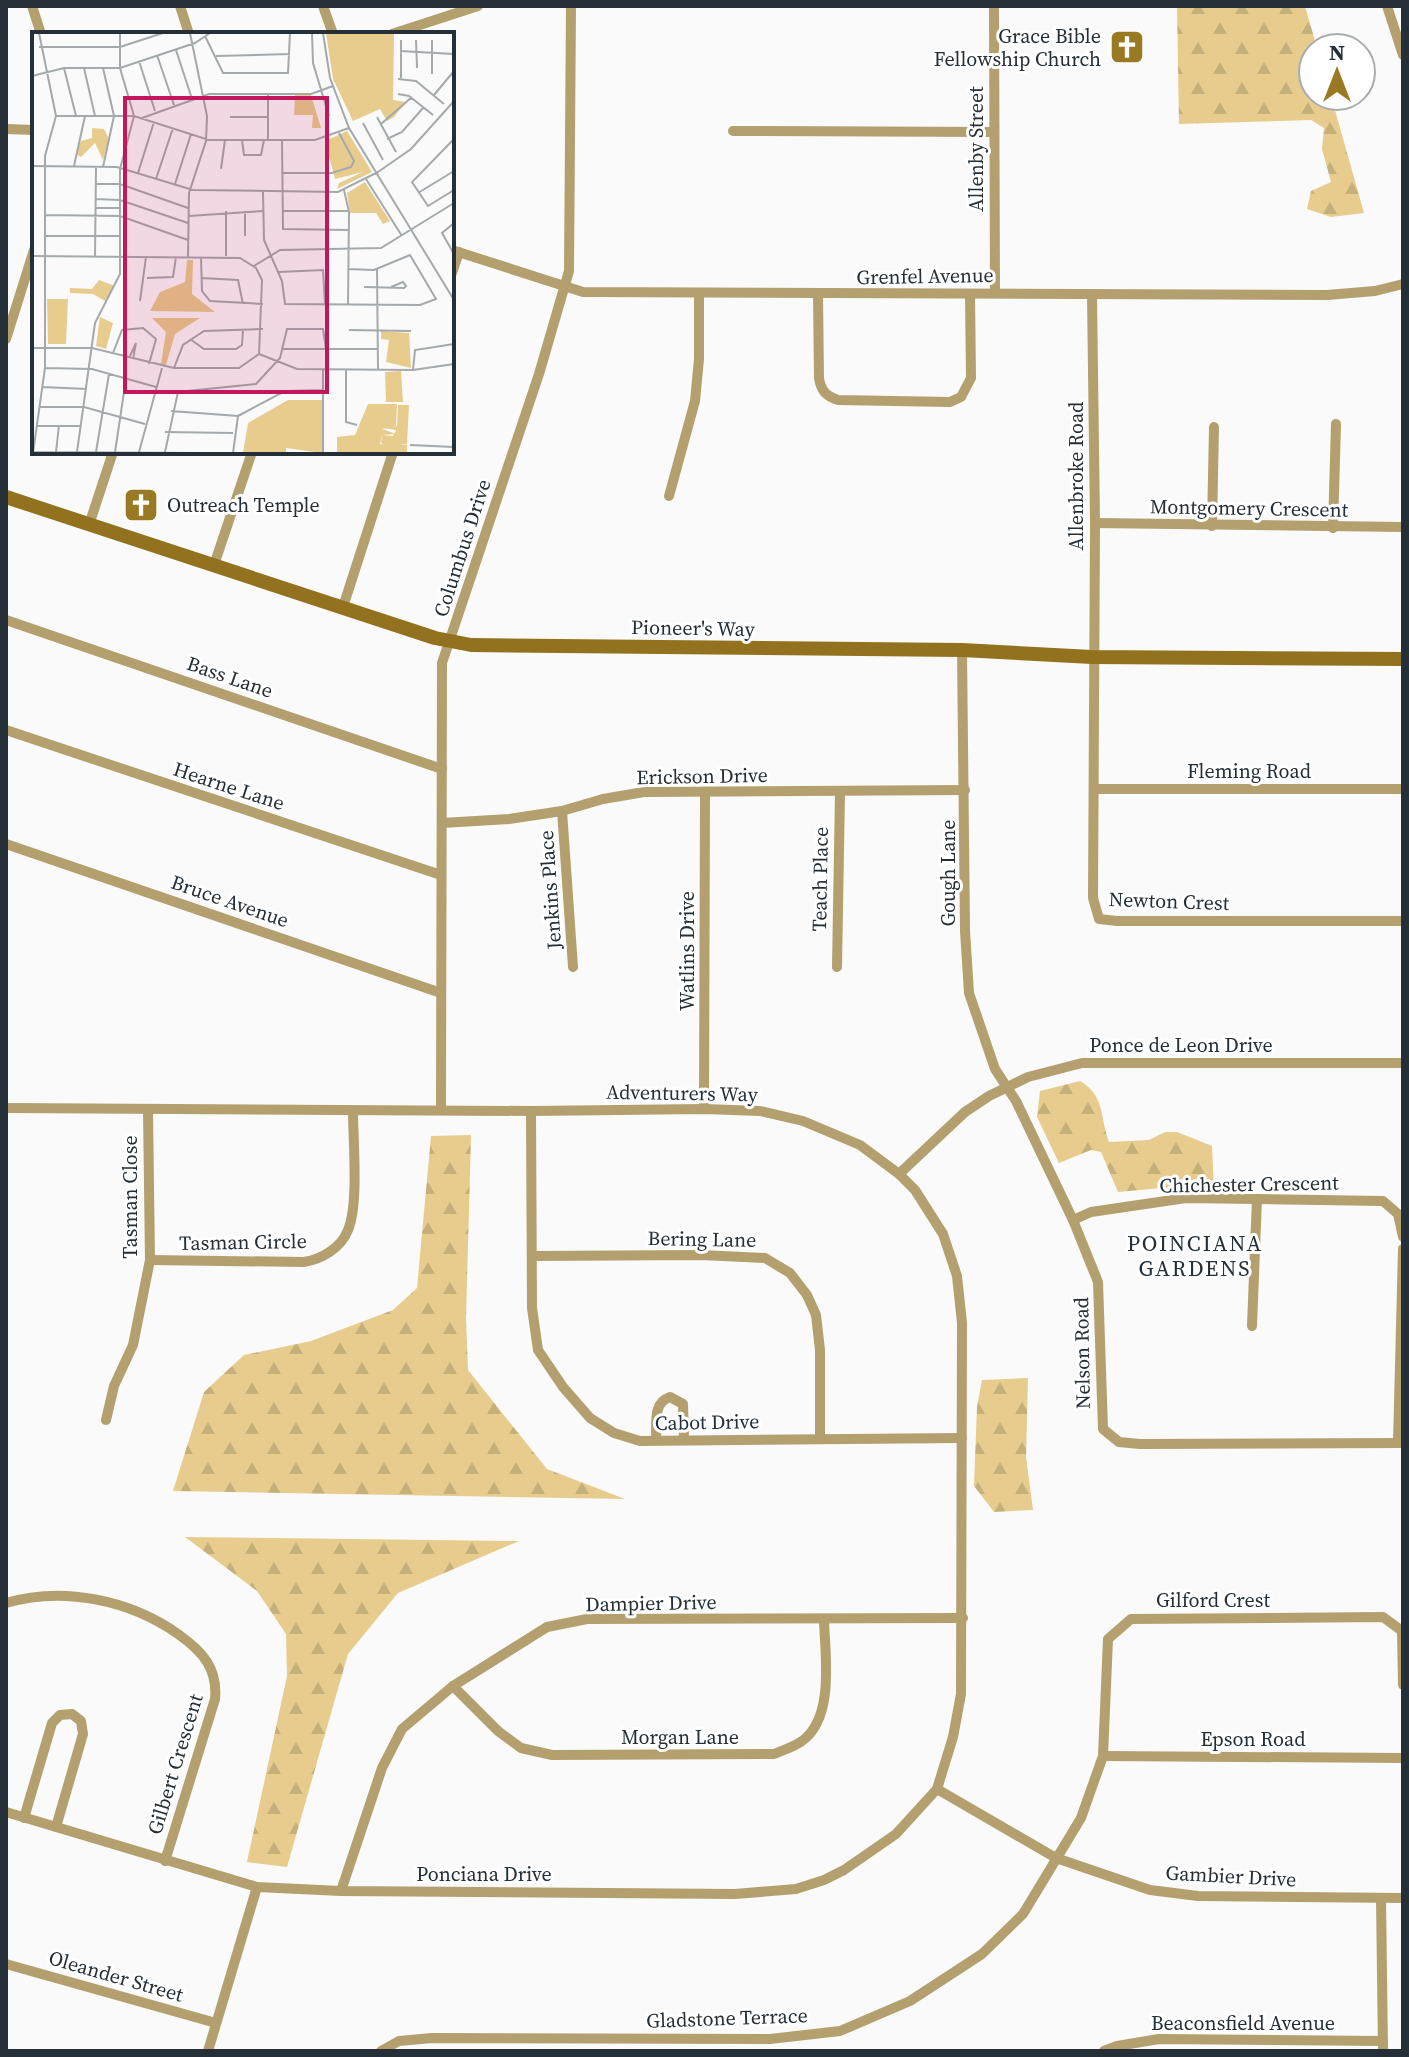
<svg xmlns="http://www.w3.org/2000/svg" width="1409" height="2057" viewBox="0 0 1409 2057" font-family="'Source Serif 4',serif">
<defs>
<pattern id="forest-firs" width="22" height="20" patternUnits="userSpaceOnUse" patternTransform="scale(2)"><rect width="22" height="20" fill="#e7cc8d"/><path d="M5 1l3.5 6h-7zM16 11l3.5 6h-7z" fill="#c6b07a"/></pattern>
</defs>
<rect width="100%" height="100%" fill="#fafafa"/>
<g fill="url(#forest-firs)">
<path d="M1177,6h128l12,42h-4v48h18l33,117 -33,4 -24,-8 4,-18 20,-9 -9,-33 2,-21 -13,-8 -132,4z"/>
<path d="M1080,1081c25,14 20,37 29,61l40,-2 16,-8h12l35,14 2,45 -52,-3 -44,4 -17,-40 -10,-2 -32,13 -22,-46 3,-26z"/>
<path d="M471,1135l-5,183 2,52 79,99 78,30 -452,-8 31,-99 40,-37 67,-14 82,-31 24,-22 14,-152z"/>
<path d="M1028,1378l-2,79 7,53 -39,2 -20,-26 3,-79 5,-27z"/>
<path d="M185,1537l334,4 -121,52 -50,61 -61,213 -40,-5 40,-186 -1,-42 -29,-43z"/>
</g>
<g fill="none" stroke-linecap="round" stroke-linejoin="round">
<g stroke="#b49f6f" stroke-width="10">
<path d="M32,6l9,28"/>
<path d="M180,6l9,28"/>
<path d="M323,6l10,28"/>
<path d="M994,6l1,287"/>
<path d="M1387,6l16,49"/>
<path d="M392,34l86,-28"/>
<path d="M6,129l28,1"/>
<path d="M733,131l260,1"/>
<path d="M452,250l131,42 744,3 48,-4 28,-7"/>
<path d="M452,273l7,-21"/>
<path d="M818,295l1,83c2,13 7,18 19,22l112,2 11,-5 10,-19 -1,-83"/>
<path d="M1092,295l3,228 -2,375 6,21 18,2h286"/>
<path d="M6,339l28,-89"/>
<path d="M669,496l26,-95 4,-42v-66"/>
<path d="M1095,523l308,4"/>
<path d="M89,525l24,-73"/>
<path d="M1212,526l2,-99"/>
<path d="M1333,528l3,-104"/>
<path d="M214,565l38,-113"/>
<path d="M343,607l50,-155"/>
<path d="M6,620l436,149"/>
<path d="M962,650l3,281 4,62 26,76 21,32 57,119 25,62 5,147 16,13 21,2 263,-1"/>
<path d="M6,730l435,145"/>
<path d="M1095,789h308"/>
<path d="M562,811l11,156"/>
<path d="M442,823l67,-4 53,-8 41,-12 41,-7 321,-2"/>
<path d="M6,844l435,149"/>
<path d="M837,967l3,-175"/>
<path d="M6,1108l525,3 173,-2 56,2 43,10 57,24 39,29 16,16 28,44 14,42 5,47 -1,371 -8,43 -16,52 -41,45 -52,36 -20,10 -28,9 -61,5 -394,-3 -84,-4 -251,-75"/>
<path d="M704,1109l1,-316"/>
<path d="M441,1110l1,-447 97,-289 30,-103 2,-265"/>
<path d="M531,1111l1,197 6,42 25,37 27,31 24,15 26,8 322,-3"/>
<path d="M899,1174l66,-62 24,-16 39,-19 54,-14h321"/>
<path d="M1073,1220l18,-8 95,-14 197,3 15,13 5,23"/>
<path d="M532,1256l169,-1 64,3 25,15 17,22 9,20 4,35v88"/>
<path d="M150,1260l154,2c18,-3 37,-14 44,-32 11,-26 5,-89 5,-119"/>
<path d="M1252,1326l5,-127"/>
<path d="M106,1420l8,-34 19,-41 17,-85 -2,-150"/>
<path d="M656,1440c1,-16 -4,-37 14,-43l13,7 1,36"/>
<path d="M1398,1443l5,-194"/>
<path d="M6,1603c57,-17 124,-3 172,31 24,17 40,34 37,65l-50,162"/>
<path d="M453,1686l45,45 23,17 31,7 222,-1c9,-4 20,-7 28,-13 33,-23 23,-87 22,-121"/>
<path d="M1103,1756l300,2"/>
<path d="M937,1789l119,69 94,32 48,6 205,2"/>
<path d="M24,1818l28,-95 8,-8 12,-1 9,7 2,13 -27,93"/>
<path d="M341,1891l41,-123 20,-39 51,-43 94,-59 40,-8 376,-1"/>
<path d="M1381,1898l2,153"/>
<path d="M6,1964l210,59"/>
<path d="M208,2051l49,-164"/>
<path d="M381,2051l18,-10 33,-3 338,1 70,-8 70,-30 72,-47 41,-40 58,-96 22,-62 5,-117 23,-20 252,-2 19,14 1,54"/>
<path d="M1104,2051l13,-5 42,-7 224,2"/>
</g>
<path stroke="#92721e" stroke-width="14" d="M6,497l429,141 36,7 491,5 130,7 311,2"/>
</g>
<defs>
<g id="church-square" transform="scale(1.8)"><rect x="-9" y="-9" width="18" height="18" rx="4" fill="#997922" stroke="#fff"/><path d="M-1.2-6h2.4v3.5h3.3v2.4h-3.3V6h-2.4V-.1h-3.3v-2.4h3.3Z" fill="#fff"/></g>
</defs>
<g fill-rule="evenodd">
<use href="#church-square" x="1127" y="47"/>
<use href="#church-square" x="141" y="505"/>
</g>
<g text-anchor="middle" stroke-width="6" stroke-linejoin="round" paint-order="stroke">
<g font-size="20" fill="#242f37" stroke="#fff" text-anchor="end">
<text x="1101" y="43">Grace Bible<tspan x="1101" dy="23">Fellowship Church</tspan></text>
<text x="167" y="512" text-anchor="start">Outreach Temple</text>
</g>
<g font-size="20" fill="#242f37" stroke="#fff">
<text transform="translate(976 149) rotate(-90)" y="7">Allenby Street</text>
<text transform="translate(925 276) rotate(-1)" y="7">Grenfel Avenue</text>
<text transform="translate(1076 476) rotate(-90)" y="7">Allenbroke Road</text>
<text transform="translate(1249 508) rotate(1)" y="7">Montgomery Crescent</text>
<text transform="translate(462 548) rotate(-72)" y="7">Columbus Drive</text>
<text transform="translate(693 628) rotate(1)" y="7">Pioneer's Way</text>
<text transform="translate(230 677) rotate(19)" y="7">Bass Lane</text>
<text x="1249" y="778">Fleming Road</text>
<text transform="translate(702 776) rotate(-1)" y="7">Erickson Drive</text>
<text transform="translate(229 786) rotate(18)" y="7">Hearne Lane</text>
<text transform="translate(948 873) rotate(-90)" y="7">Gough Lane</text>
<text transform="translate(820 879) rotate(-89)" y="7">Teach Place</text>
<text transform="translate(550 890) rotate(-94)" y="7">Jenkins Place</text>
<text transform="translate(230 901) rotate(19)" y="7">Bruce Avenue</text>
<text transform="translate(1169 901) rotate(2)" y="7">Newton Crest</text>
<text transform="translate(687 951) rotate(-90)" y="7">Watlins Drive</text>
<text x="1181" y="1052">Ponce de Leon Drive</text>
<text transform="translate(682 1093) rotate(1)" y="7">Adventurers Way</text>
<text transform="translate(1249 1184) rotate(-1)" y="7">Chichester Crescent</text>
<text transform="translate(130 1197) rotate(-90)" y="7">Tasman Close</text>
<text transform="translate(702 1239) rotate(1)" y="7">Bering Lane</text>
<text transform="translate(243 1242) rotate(-1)" y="7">Tasman Circle</text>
<text transform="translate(1082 1353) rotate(-91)" y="7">Nelson Road</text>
<text transform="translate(707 1422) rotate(-1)" y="7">Cabot Drive</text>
<text x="1213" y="1607">Gilford Crest</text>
<text transform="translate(651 1603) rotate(-1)" y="7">Dampier Drive</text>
<text x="680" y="1744">Morgan Lane</text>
<text x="1253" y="1746">Epson Road</text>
<text transform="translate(175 1764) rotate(-73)" y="7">Gilbert Crescent</text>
<text x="484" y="1881">Ponciana Drive</text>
<text transform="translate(1231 1876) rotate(3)" y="7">Gambier Drive</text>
<text transform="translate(116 1976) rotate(16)" y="7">Oleander Street</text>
<text transform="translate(727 2018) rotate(-2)" y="7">Gladstone Terrace</text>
<text x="1243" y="2030">Beaconsfield Avenue</text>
</g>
<g font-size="22" letter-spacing="2" fill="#242f37" stroke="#fff">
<text x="1195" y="1251">POINCIANA<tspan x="1195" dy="25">GARDENS</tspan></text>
</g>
</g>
<g transform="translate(32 32)">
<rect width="422" height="422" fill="#fafafa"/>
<path d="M60,96l12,1 5,10 -6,21 -8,-17 -14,14 -5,-3 5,-13 11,-3zM366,373h11l-2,39 -20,2 -6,-3 1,-8 11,1 3,-6 -12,-2 13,-2z" fill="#e7cc8d"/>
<path d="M294,1l68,1 -1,66 13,2 -12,15 -7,4 -7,-12 -27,12 -20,-42zM279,63l10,33h-9l1,-13h-19l1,-20zM315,99l25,41 -35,17 2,-6 24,-11 -28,7 -10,-38zM333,150l25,39 -7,3 -7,-11h-26l-3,-20zM155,228h6l-1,34 23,18 -65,-1 10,-19 25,-10zM67,248l16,6 -10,15 -12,-7 -23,-1v-5l22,1zM15,267h21l-2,45h-18zM68,285l13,6 -7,26 -10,-3zM120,286h48l-25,16 -9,31 -5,-1 5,-32zM349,299l28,2 2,35 -25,-6 3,-22 -8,-1zM369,339l2,31h-17l-1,-30zM256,368h34v53l-36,-5v5h-43l5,-30zM336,372h29l-1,22 -14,3 14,5 -14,1 -2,9 27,1v8h-70v-16l18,-2z" fill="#e7cc8d"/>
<path fill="none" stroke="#a4a9ac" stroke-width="2" d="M280,1l1,30 16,53M291,1l7,45 19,50 105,172M173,4l18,37h65l2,-40M384,8l1,28M400,8v34M7,15h81l43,-14M144,18l16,49M368,19l54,3M125,23l17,50M184,24l74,-2M107,29l16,50M32,36l12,48M52,36l11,48M0,44l32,-8h56l75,-25 15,-10M369,46v-38M366,47l18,2 28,23M236,62v46M366,62l11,2 24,19M402,63l20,-24M24,84h78l75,24h106l34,-12M198,85h37M345,85l19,35M110,86l67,-24h102l22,-8M331,91l20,37M349,92l31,-27M355,107l15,-7 21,-24M422,107l-42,43 16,24 26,-16M210,108l2,15h17l3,-15M250,108l1,89 65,1M0,134l85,1 76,23 145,2 40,-20M42,134l11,-50M71,135l11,-51 -11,-48M189,137l4,-29M346,140l33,-23 43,-48M106,141l16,-51M250,141h50l19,-6 3,-6 -15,-28M124,147l17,-51M334,147l36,57M63,152h25l68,24M143,152l16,-50M312,158l5,22 -1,93M231,160l1,48 18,41 3,23 135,1 16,-6 -26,-44 -36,15 -26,-1M386,161l36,-22M63,167l25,1 68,23M63,176h25M250,179h67M13,183l75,1 68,24M157,184l74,-5M422,191l-12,10 12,21M13,204h74M213,204v-25M0,224l208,2 16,10 6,12 -3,74M63,224l1,-88M194,224v-45M156,225l1,-64 17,-52 1,-25 -17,-83M169,225l1,34 8,10 53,3M222,234l26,-16 101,-2 73,-45M345,237l1,100M247,240l44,-2 2,34M115,246l26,-1 3,-20M169,246l37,2 5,24M332,255l40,1 2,-2 -3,-4 -12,5M108,269l6,-44M317,298l62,1M158,307l14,10h32l6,-4 1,-15M0,316h60l82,20h65l20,-14M251,317h94M81,321l9,-23 21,-2 13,11 -7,25M227,322l38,15 116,1 41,-6M97,326l7,-15 -3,16M13,336l47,1 64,18M142,336l9,-23 21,-14 59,-2M314,337v53l11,3M381,338l2,-20 39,-6M10,355l45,2M7,375h45l61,17M139,379l67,5M4,394h44M133,400l68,1M378,413l44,2M1,420l171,1M24,420l3,-27M45,420l18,-129 25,-49v-105l14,-53 -14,-48v-35M64,420l13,-78M83,420l11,-73M107,420l23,-84M133,420l13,-60 78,-8 24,-26 7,-29h36l3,20M1,421l12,-85v-212l11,-40 -17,-83M201,421l5,-37 47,-25 38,-1M291,421v-84"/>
<path fill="#c2185b" fill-opacity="0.15" stroke="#c2185b" stroke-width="4" d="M93,66h202v294h-202z"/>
<rect width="422" height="422" fill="none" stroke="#242f37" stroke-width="4"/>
</g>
<rect width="1409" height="2057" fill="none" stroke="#242f37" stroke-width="16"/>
<g transform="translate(1337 72)"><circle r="38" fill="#ffffff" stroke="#a7acaf" stroke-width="2"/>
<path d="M0-6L14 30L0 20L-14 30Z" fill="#997922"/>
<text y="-12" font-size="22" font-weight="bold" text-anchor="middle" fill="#242f37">N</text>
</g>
</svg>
